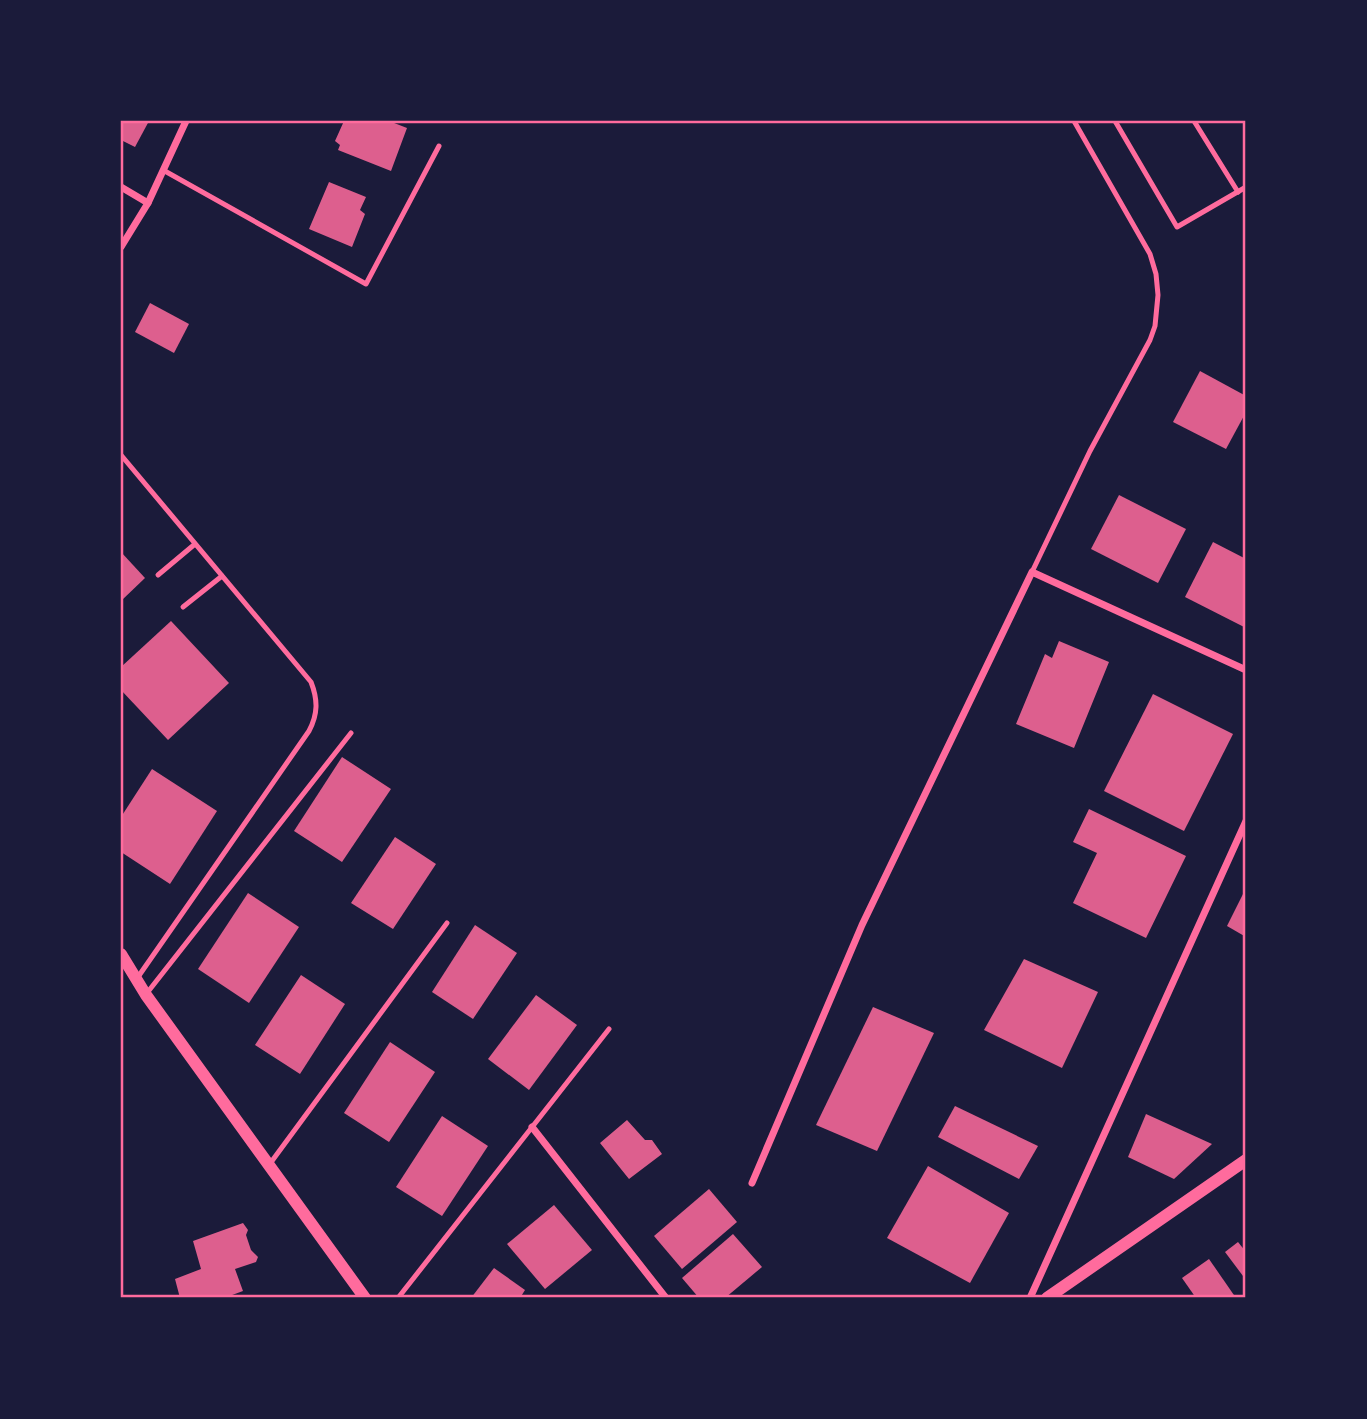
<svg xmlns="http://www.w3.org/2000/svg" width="1367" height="1419" viewBox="0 0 1367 1419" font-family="'PT Sans Narrow',sans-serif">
<rect width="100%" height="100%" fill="#1b1b3a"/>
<g fill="#dd5f8e">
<path d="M121,121h28l-14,26 -14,-7z"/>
<path d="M344,121h45l18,7 -16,43 -53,-21 2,-5 -5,-4z"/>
<path d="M329,182l37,15 -6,13 5,4 -13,33 -43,-18z"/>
<path d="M150,303l39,21 -15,29 -39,-21z"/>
<path d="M1200,371l46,25v16l-20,37 -53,-27z"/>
<path d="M1119,495l67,34 -28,54 -67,-34z"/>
<path d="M1213,542l33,17v69l-61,-31z"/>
<path d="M121,552l24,26 -24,23z"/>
<path d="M171,621l58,62 -61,57 -47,-50v-23z"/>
<path d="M1059,641l50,21 -35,86 -58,-24 29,-70 7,4z"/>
<path d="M1153,694l80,40 -49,97 -80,-40z"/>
<path d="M342,757l49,32 -49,73 -48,-31z"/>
<path d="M152,769l65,42 -47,73 -49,-32v-35z"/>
<path d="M1089,809l97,47 -40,82 -73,-35 24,-50 -24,-11z"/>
<path d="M395,837l41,27 -43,65 -42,-26z"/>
<path d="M1246,888v49l-19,-11z"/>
<path d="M248,893l51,34 -50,76 -51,-34z"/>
<path d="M475,925l42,28 -44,66 -41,-27z"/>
<path d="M1024,959l74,33 -36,76 -78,-38z"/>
<path d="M301,975l44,29 -45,70 -45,-29z"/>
<path d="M536,995l41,30 -48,65 -41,-31z"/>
<path d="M873,1007l61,26 -57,118 -61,-26z"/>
<path d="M390,1042l45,30 -46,70 -45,-29z"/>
<path d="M955,1106l83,40 -19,33 -81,-42z"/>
<path d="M1146,1114l66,30 -38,35 -46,-22z"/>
<path d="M442,1116l46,30 -46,70 -46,-29z"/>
<path d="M627,1120l18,20h7l10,14 -33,25 -29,-36z"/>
<path d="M928,1166l81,47 -39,70 -83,-45z"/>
<path d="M709,1189l28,33 -55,47 -28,-33z"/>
<path d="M554,1205l38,45 -47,39 -38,-45z"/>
<path d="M243,1223l5,7 -2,5 5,15 7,7 -2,5 -21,7 8,22 -19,7h-44l-5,-19 26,-10 -8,-28z"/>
<path d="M733,1234l29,33 -37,31h-26l-17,-20z"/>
<path d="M1238,1242l8,10v28l-21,-28z"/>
<path d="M1209,1259l27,39h-40l-14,-20z"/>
<path d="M494,1268l31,22 -5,8h-49z"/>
</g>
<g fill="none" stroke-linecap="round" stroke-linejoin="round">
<g stroke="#ff6b9d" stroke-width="5">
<path d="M1115,121l62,106 69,-40"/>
<path d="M1194,121l44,71"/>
<path d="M163,170l203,114 73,-138"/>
<path d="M121,455l190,227c7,18 7,32 -2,49l-171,246"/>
<path d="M1032,572l58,-121 60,-111 5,-14 3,-31 -2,-21 -6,-20 -76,-133"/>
<path d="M158,575l37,-31"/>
<path d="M183,607l39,-31"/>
<path d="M147,993l204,-260"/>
<path d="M269,1165l178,-242"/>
<path d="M398,1298l211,-269"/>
</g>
<g stroke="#ff6b9d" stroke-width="7">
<path d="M121,187l27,16"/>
<path d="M121,247l27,-44 38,-82"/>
<path d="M532,1127l134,171"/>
<path d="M752,1183l110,-258 170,-353 214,98"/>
<path d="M1030,1298l216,-477"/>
</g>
<g stroke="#ff6b9d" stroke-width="12">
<path d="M121,954l25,41 219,303"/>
<path d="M1047,1298l199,-138"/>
</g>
</g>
<rect width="1367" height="1419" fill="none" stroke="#1b1b3a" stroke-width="245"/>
<rect x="122" y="122" width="1122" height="1174" fill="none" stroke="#ff6b9d" stroke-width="2.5"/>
</svg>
